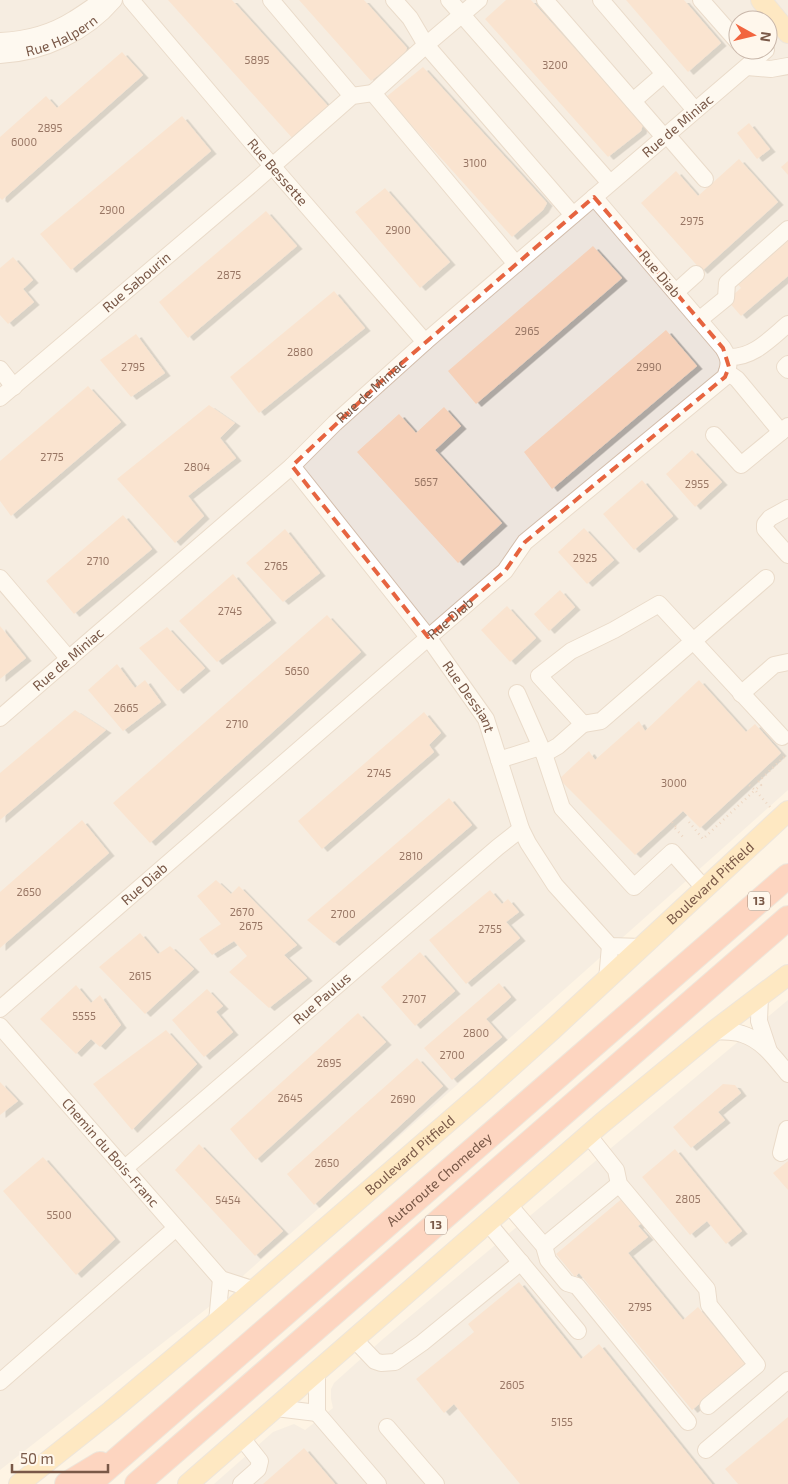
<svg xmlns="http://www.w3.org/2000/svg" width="788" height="1484" viewBox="0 0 788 1484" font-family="'Exo 2',sans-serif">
<defs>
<filter id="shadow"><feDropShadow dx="5.5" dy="3" stdDeviation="0" flood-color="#0004"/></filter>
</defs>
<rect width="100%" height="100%" fill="#fef4e4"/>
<g fill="#ede5de" fill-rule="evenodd">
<path d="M0,0h788v790l-543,484 -26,25 -219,171zM738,20h30v30h-30z"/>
<path d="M788,1000v484h-574l59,-52 21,-8 11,6 28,-22 -2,-9v-10l3,-6 49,-44z"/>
</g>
<g fill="#f6d1b9" filter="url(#shadow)">
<path d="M168,0h64l96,106 -2,8 -32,26z"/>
<path d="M299,0h65l43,48 -3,7 -33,26z"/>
<path d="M506,0h25l112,124 -2,7 -33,26 -123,-138z"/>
<path d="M626,0h58l37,43 -33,29z"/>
<path d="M122,52l21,23 -141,125 -2,-2v-61l46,-41 11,12z"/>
<path d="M423,67l124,136 -4,7 -31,27 -126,-140z"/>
<path d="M182,116l29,35 -140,119 -31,-36z"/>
<path d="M749,123l21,26 -13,10 -20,-26z"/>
<path d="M739,159l39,43 -76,69 -61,-68 35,-32 22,25z"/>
<path d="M788,161v14l-7,-8z"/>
<path d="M385,188l65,74 -30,26 -65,-76z"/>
<path d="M266,211l31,35 -109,92 -29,-36z"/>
<path d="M788,236v40l-47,40 -14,-16 14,-12 -6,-7z"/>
<path d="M593,246l29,32 -146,126 -28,-33z"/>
<path d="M13,257l20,23 -10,9 11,13 -26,22 -8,-9v-47z"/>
<path d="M334,291l31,37 -106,85 -29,-36z"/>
<path d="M666,330l31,36 -145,123 -28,-37z"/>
<path d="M136,334l29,39 -34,24 -31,-37z"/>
<path d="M88,386l33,36 -110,94 -11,-15v-40z"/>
<path d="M209,405l26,18 -15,15 16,20 -48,38 16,20 -29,27 -58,-64z"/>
<path d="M444,407l17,19 -26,24 67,73 -44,40 -101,-111 42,-38 17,19z"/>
<path d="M692,450l30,32 -27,25 -29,-33z"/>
<path d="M642,480l31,36 -39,34 -31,-36z"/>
<path d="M123,515l29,34 -78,65 -28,-33z"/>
<path d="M584,528l30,32 -27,24 -29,-32z"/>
<path d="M285,529l35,44 -37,29 -37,-39z"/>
<path d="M233,574l38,46 -54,42 -38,-41z"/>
<path d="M560,590l15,17 -26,24 -15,-17z"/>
<path d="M507,606l29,32 -26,24 -29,-32z"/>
<path d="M327,615l34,37 -211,191 -37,-40z"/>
<path d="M0,626l26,32 -26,21z"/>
<path d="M167,627l38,41 -27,23 -39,-43z"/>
<path d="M117,664l18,24 10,-8 16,22 -38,29 -35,-41z"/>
<path d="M699,680l47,52 9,-8 26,29 -81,75 -17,-17 -48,44 -76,-76 30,-28 6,9 44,-39 6,10z"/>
<path d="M75,710l31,20 -106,90v-47z"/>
<path d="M424,712l17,21 -12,12 5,7 -112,97 -24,-28z"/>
<path d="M449,798l23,27 -138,118 -27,-23z"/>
<path d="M82,820l27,33 -109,95v-56z"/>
<path d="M216,880l15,14 8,-8 58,59 -13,10 23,23 -38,30 -40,-36 18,-16 -13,-15 -22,14 -13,-16 22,-15 -24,-28z"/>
<path d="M490,890l12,14 6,-5 11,13 -13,10 14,16 -54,46 -37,-44z"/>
<path d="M140,933l18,21 12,-8 24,23 -49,45 -46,-47z"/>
<path d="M420,952l35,39 -40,35 -34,-39z"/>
<path d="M499,983l12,14 -25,22 16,18 -50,43 -28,-32z"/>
<path d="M76,985l15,18 9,-8 21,30 -21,22 -9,-8 -15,15 -36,-35z"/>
<path d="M207,989l16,17 -7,6 17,20 -29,25 -32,-37z"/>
<path d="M358,1013l28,29 -130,118 -26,-31z"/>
<path d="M166,1030l31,34 -65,66 -39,-46z"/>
<path d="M417,1058l26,28 -129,119 -27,-31z"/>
<path d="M0,1082l18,19 -18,14z"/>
<path d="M723,1084l12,1 6,8 -23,19 7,8 -34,28 -18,-21z"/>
<path d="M199,1144l84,87 -28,25 -80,-86z"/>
<path d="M675,1149l67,82 -16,13 -19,-23 -17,14 -48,-58z"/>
<path d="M43,1157l72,82 -39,36 -73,-84z"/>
<path d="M788,1161v29l-15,-17z"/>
<path d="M624,1197l20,24 -6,5 10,11 -20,16 55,67 15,-13 48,58 -54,45 -113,-137 -4,4 -19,-23z"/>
<path d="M519,1282l62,77 18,-15 113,140h-192l-66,-80 -10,9 -28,-34 58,-47 -6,-8z"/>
<path d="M788,1417v67h-50l-13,-15z"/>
<path d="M304,1448l31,36h-72z"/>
</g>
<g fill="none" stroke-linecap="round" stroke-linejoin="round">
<g stroke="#d3bdab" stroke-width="18">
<g id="minor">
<path id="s1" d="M131,0l129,152 165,190"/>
<path d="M271,0l81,96"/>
<path d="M394,0l16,18 16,27 -53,48 143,171"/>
<path d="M449,0l161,183"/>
<path d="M479,0l-53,45 147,170"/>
<path d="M545,0l119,137"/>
<path d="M601,0l94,110"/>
<path d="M701,0l37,42"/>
<path d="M0,41c26,-1 52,-8 74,-22 10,-6 19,-13 29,-19"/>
<path id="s2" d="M0,55c43,-2 86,-22 114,-55"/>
<path d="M747,67l24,2 17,-3"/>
<path d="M633,101l31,-27"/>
<path d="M667,135l38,44"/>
<path d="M676,292l20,-18"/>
<path d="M699,320l27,-22 1,-15 61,-54"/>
<path d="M729,357c24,1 41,-18 59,-33"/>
<path d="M788,364l-3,3 3,3"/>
<path d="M0,369l14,18"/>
<path d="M727,372l10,7 44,53 7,-6"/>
<path id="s3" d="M0,398l252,-214 100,-88 21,-3"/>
<path d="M714,435l27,30 40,-33"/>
<path id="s4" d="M292,466l136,171 58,82 35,110 7,14 27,42 55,61 32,1"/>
<path d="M788,508l-18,10 -5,6v5l23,26"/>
<path d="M0,578l69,81"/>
<path d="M517,693l27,61 18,54 72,79 38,-35 33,37"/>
<path d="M741,694l33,-29 14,-3"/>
<path id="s5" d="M0,718l292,-252 43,-43 90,-81 341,-292"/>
<path d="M583,724l18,-3 165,-143"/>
<path d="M544,754l14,-8 25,-22 -44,-48 32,-25 43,-21 45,-26 123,133"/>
<path d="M499,760l41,-13"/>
<path d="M607,980l3,-34"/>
<path d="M760,996l-1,25 10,30"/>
<path id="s6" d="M0,1009l505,-438 20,-29 200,-165c5,-12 5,-18 -2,-29l-129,-151"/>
<path id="s7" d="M0,1026l221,253 34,11"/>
<path d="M714,1031c9,1 20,0 28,3 20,6 33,24 46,40"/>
<path d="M787,1129l-6,24 7,-4"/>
<path d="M589,1136l27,34 3,14 88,105 2,16 48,60 -49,41"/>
<path id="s8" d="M125,1168l373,-321 23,-18"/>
<path d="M509,1205l35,41 4,14 19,23 10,3 111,136"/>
<path d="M488,1223l90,108"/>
<path d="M544,1246l75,-62"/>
<path d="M217,1322l4,-43"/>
<path d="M354,1339l21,22 6,2 14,-1 27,-19 99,-81"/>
<path d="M317,1371v42l61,71"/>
<path d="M0,1382l176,-154"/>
<path d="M276,1408l41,5"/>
<path d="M387,1427l49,57"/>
<path d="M706,1450l82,-70"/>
<path d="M241,1484l17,-15 2,-8 -19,-24"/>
</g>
</g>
<g stroke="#dcd4cf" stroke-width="22">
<g id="major">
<path d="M761,0l27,33"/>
<path id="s9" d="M19,1484l92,-73 106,-89 267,-231 68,-61 236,-219"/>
<path d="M188,1484l414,-361 112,-92 74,-56"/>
</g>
</g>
<g stroke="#dcd4cf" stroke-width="26">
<g id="highway">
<path d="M67,1484l33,-20"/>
<path id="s10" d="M89,1484l699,-608"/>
<path d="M137,1484l651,-566"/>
</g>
</g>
<g stroke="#dbb49c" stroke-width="2.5" stroke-dasharray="1 4" stroke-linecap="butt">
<path d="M770,807l-15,-17 6,-5 -3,-3 28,-27"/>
<path d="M672,822l4,5h-2l11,12"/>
<path d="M689,822l14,17 52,-49 -7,-6"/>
</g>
<use href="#minor" stroke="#fff" stroke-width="16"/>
<use href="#major" stroke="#ffd99a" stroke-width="20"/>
<use href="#highway" stroke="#fdb095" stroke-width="24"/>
</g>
<path d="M0 0H788V1484H0ZM594,197l129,151 6,19 -4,10 -200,165 -20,29 -77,66 -136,-171 96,-91z" fill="#fef4e4" fill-opacity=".55" fill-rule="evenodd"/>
<path fill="none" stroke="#e66440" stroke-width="4" stroke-dasharray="10 6" stroke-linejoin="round" d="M594,197l129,151 6,19 -4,10 -200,165 -20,29 -77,66 -136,-171 96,-91z"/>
<g text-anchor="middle" stroke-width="5" stroke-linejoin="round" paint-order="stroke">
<g font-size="11" fill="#987664">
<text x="257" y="64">5895</text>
<text x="555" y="69">3200</text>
<text x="50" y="132">2895</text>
<text x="24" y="146">6000</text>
<text x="475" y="167">3100</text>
<text x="112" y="214">2900</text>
<text x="692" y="225">2975</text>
<text x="398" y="234">2900</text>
<text x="229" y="279">2875</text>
<text x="527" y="335">2965</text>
<text x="300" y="356">2880</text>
<text x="133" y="371">2795</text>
<text x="649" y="371">2990</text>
<text x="52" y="461">2775</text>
<text x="197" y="471">2804</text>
<text x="426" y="486">5657</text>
<text x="697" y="488">2955</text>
<text x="585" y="562">2925</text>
<text x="98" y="565">2710</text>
<text x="276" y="570">2765</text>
<text x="230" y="615">2745</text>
<text x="297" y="675">5650</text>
<text x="126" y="712">2665</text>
<text x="237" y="728">2710</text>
<text x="379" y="777">2745</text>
<text x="674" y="787">3000</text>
<text x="411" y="860">2810</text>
<text x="29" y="896">2650</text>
<text x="242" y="916">2670</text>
<text x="343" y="918">2700</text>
<text x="251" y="930">2675</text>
<text x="490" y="933">2755</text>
<text x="140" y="980">2615</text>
<text x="414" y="1003">2707</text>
<text x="84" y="1020">5555</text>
<text x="476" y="1037">2800</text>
<text x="452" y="1059">2700</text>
<text x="329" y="1067">2695</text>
<text x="290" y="1102">2645</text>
<text x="403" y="1103">2690</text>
<text x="327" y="1167">2650</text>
<text x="688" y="1203">2805</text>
<text x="228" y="1204">5454</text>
<text x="59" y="1219">5500</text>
<text x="640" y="1311">2795</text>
<text x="512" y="1389">2605</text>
<text x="562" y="1426">5155</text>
</g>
<g fill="#fff7ec" stroke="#a18878" stroke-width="1">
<rect x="748" y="891.5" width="22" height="19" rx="4"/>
<rect x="425" y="1215.5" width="22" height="19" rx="4"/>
</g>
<g font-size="12" font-weight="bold" fill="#795847">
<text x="759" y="905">13</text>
<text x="436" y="1229">13</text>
</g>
<g font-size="14" fill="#795847" stroke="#fff7ec">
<text dy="5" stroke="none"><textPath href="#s2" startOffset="65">Rue Halpern</textPath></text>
<text dy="5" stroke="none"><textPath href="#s5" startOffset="900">Rue de Miniac</textPath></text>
<text dy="5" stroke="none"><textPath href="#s1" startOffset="226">Rue Bessette</textPath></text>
<text transform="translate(660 274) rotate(50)" y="5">Rue Diab</text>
<text dy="5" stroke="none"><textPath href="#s3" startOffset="179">Rue Sabourin</textPath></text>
<text dy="5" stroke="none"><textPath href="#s5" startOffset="495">Rue de Miniac</textPath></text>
<text dy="5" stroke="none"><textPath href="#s6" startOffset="596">Rue Diab</textPath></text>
<text dy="5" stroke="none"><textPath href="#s5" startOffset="90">Rue de Miniac</textPath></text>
<text dy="5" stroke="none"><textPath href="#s4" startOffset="291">Rue Dessiant</textPath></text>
<text dy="5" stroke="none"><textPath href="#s6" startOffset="191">Rue Diab</textPath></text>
<text dy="5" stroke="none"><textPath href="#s9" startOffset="916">Boulevard Pitfield</textPath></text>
<text dy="5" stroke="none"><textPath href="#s8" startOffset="260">Rue Paulus</textPath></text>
<text dy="5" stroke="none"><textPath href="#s7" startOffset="168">Chemin du Bois-Franc</textPath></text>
<text dy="5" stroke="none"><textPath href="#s9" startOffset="511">Boulevard Pitfield</textPath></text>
<text dy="5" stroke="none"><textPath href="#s10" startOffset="464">Autoroute Chomedey</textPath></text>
</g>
</g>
<g transform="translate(753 35) rotate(98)"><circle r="24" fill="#fff7ec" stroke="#c9b7aa"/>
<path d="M0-4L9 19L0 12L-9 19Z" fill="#f2653f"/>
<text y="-8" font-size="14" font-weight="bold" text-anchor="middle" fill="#795847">N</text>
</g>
<path d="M12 1464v8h96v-8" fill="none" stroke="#795847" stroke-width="2.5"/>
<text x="20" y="1464" font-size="15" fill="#795847" stroke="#fff7ec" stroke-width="4" paint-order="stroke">50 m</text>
</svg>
